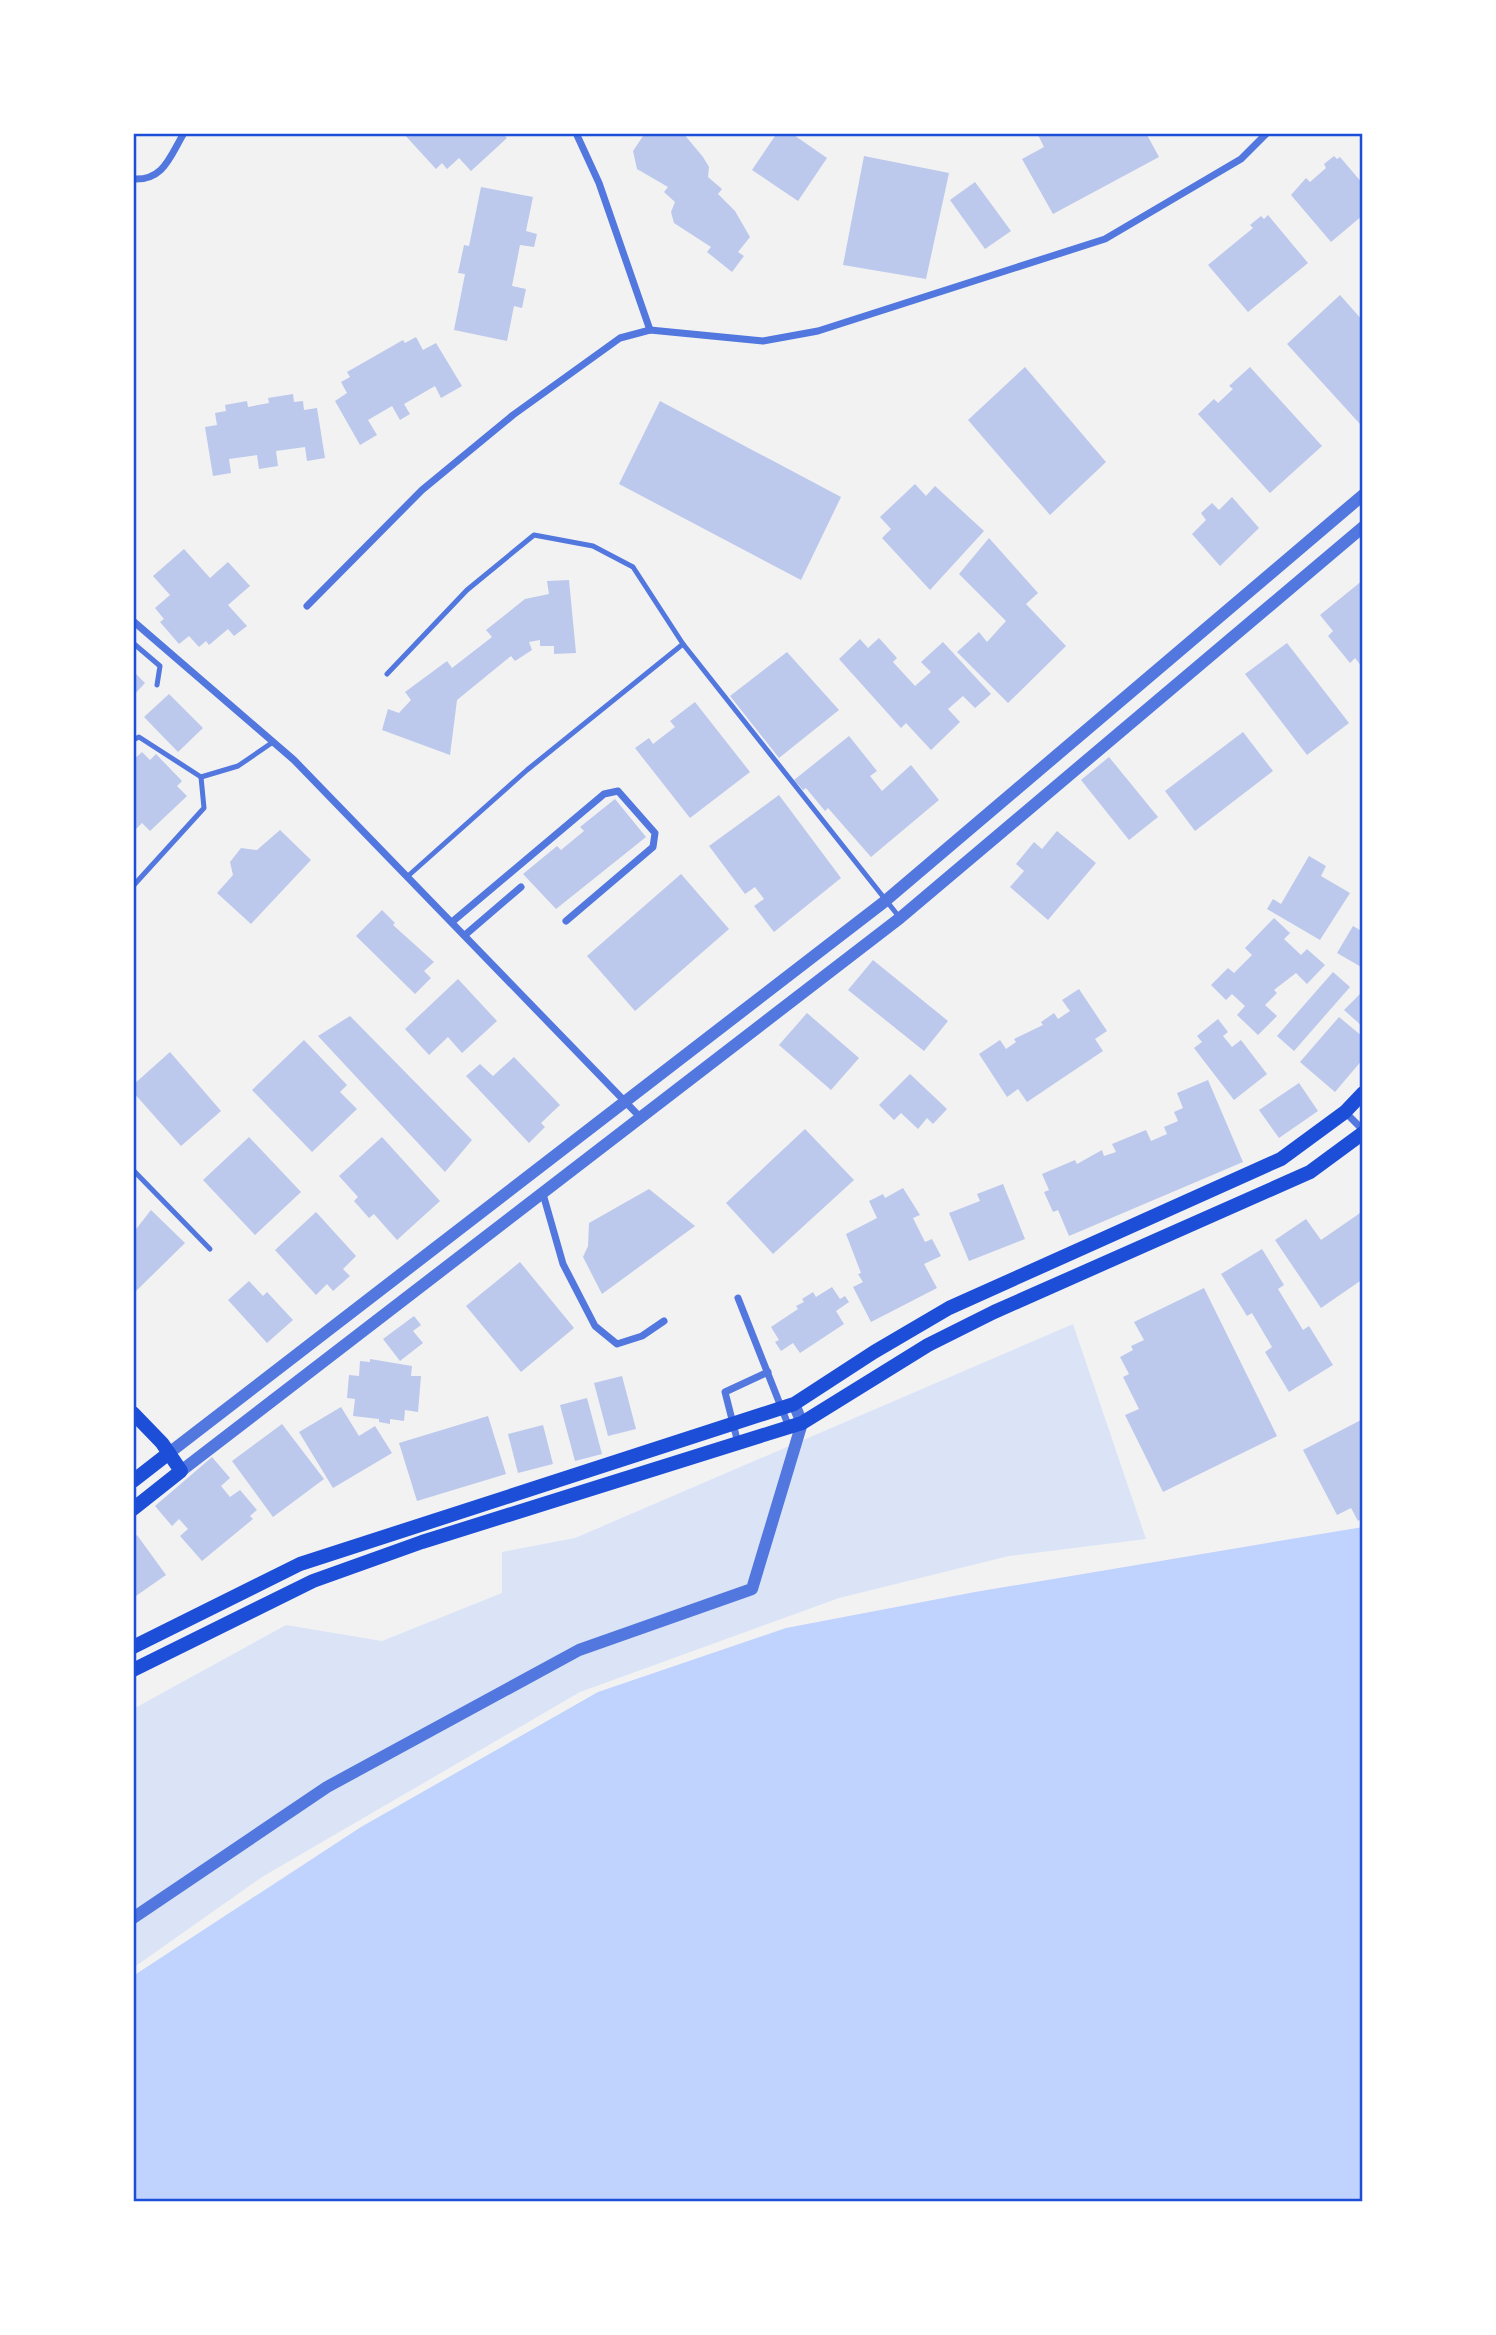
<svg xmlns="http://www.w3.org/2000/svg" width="1496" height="2335" viewBox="0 0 1496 2335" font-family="Barlow,sans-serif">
<rect width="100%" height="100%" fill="#f2f2f2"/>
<path fill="#dbe4f7" d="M1073,1324l73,215 -137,17 -170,42 -259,94 -318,185 -129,91 2,-260 151,-83 96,16 120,-48v-41l73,-14z"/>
<path fill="#bfd3fe" d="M1363,1527v675h-1230v-226l228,-149 237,-135 188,-64 189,-36z"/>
<g fill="#bdc9ec">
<path d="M403,133h99l5,5 -36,33 -12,-13 -12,11 -5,-6 -6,6z"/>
<path d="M645,133h38l20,24 6,10 -1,10 14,12 -4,5 17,17 15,26 -12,15 6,4 -12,16 -25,-20 4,-5 -37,-24 -3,-11 4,-10 -11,-10 4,-5 -31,-18 -4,-18z"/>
<path d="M777,133h14l36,25 -29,43 -46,-31z"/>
<path d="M1037,133h109l13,24 -106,57 -31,-55 22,-12z"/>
<path d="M864,156l85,17 -23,106 -83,-14z"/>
<path d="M1334,156l3,3 3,-2 23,27v31l-32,27 -40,-47 15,-17 4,4 16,-14 -2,-4z"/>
<path d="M975,182l36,49 -26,18 -35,-49z"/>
<path d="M481,187l52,10 -7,34 11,3 -3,13 -14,-2 -8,41 14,3 -4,19 -8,-2 -7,35 -53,-11 11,-56 -7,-1 6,-28 5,1z"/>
<path d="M1268,215l40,48 -60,49 -40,-47 45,-37 -3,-3 11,-9 3,3z"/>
<path d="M1340,295l23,26v100l-3,3 -73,-80z"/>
<path d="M416,337l7,13 13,-7 26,43 -21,12 -6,-12 -31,18 6,10 -10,6 -8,-14 -24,14 9,15 -17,10 -25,-44 12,-8 -6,-11 9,-5 -3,-5 56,-32 2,3z"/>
<path d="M1025,367l81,95 -56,53 -82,-95z"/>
<path d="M1250,367l72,79 -52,47 -72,-79 16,-15 4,4 15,-14 -4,-3z"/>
<path d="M293,394l1,8 9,-1 1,9 13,-2 8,50 -18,3 -2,-14 -29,4 2,15 -19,3 -2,-14 -28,4 2,14 -18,3 -8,-49 12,-2 -2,-12 11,-2 -1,-6 22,-4 1,6 21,-4 -1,-5z"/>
<path d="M660,401l181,96 -40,83 -182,-96z"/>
<path d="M915,484l11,12 9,-10 49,45 -54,59 -48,-52 9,-9 -11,-12z"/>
<path d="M1232,497l27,31 -39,38 -28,-32 14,-14 -5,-7 11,-10 7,7z"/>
<path d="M989,538l49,55 -12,11 40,42 -58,57 -51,-51 22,-20 8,10 19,-21 -47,-47z"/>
<path d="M184,549l26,29 18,-16 22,24 -22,19 19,21 -13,10 -6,-7 -19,16 -3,-4 -7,6 -10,-11 -10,8 -19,-22 4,-3 -9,-11 15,-13 -17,-19z"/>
<path d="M569,580l7,73 -22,1v-8h-14v-6l-11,2 3,8 -17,11 -4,-5 -54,44 -7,55 -68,-25 6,-21 11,4 12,-13 -6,-8 42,-31 5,7 40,-31 -6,-7 39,-31 24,-5 -2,-13z"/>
<path d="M1363,580v88l-8,-10 -5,5 -22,-27 5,-5 -13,-16z"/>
<path d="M879,638l18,20 -4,4 22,24 16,-14 -10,-10 22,-20 48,52 -16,14 -12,-12 -15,13 12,13 -29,28 -25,-27 -5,5 -62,-69 21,-20 8,9z"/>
<path d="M1287,643l62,80 -42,32 -62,-81z"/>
<path d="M787,652l52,58 -60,48 -49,-62z"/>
<path d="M133,671l12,12 -12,13z"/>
<path d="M169,694l34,34 -25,24 -34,-35z"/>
<path d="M695,702l55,70 -60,46 -55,-70 14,-10 4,6 22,-17 -5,-6z"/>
<path d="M1243,732l30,39 -78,60 -30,-40z"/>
<path d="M849,736l28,35 -7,5 12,15 29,-26 28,35 -68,57 -43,-49 -3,3 -19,-23 -3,2 -9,-10z"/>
<path d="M142,752l8,8 6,-6 26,27 -5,5 10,10 -37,35 -8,-8 -9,9v-72z"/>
<path d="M1109,757l49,60 -29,23 -48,-60z"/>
<path d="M779,795l62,83 -67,54 -20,-26 10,-7 -9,-12 -10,7 -36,-48z"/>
<path d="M615,799l31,38 -90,72 -33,-35 34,-28 4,4 23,-19 -4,-4z"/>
<path d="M280,830l31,30 -60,64 -34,-31 16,-18 -3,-13 11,-14 16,2z"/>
<path d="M1057,831l39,32 -48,57 -38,-33 14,-16 -8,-7 18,-22 8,7z"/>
<path d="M1309,856l17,10 -5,10 29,17 -30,47 -53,-31 6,-10 8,5z"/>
<path d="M681,874l48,55 -94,82 -48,-55z"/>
<path d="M382,910l13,13 -2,2 41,37 -10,9 7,7 -16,16 -59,-58z"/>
<path d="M1274,918l16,15 -6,6 17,16 6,-6 18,16 -18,19 -11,-11 -22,17 3,3 -12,12 12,11 -19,19 -21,-20 8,-9 -13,-12 -6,6 -15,-15 17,-17 6,5 18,-18 -7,-7z"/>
<path d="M1353,926l10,6v36l-26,-15z"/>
<path d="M873,960l75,61 -24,30 -76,-61z"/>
<path d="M1333,972l17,15 -56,64 -17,-15z"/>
<path d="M458,979l39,42 -35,32 -14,-16 -19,18 -24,-26z"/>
<path d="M1079,989l28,42 -12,8 8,12 -76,51 -9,-13 -11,8 -28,-43 21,-14 6,9 10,-7 -2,-3 29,-14 -2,-3 13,-9 4,6 12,-8 -8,-11z"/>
<path d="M1363,991v36l-19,-17z"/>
<path d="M807,1013l52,45 -28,32 -52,-45z"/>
<path d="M350,1016l122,124 -27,32 -127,-136z"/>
<path d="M1339,1017l24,20v22l-28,33 -35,-30z"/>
<path d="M1218,1019l10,13 -5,4 9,11 9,-7 26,34 -33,26 -40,-52 8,-6 -5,-6z"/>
<path d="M304,1040l43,45 -7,7 17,17 -45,43 -60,-62z"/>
<path d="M170,1052l51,59 -40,35 -48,-54v-7z"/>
<path d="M514,1057l46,48 -19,18 4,4 -16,16 -63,-67 14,-12 13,12z"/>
<path d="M910,1074l37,35 -14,15 -6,-6 -9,11 -17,-16 -7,7 -15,-15z"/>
<path d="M1208,1080l35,82 -174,74 -11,-26 -5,2 -9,-20 5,-2 -7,-16 33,-14 2,4 25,-14 2,6 12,-4 -4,-8 34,-14 5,11 16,-7 -3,-7 14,-6 -4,-9 9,-4 -6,-15z"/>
<path d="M1299,1083l19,28 -39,27 -20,-28z"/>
<path d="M805,1129l49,51 -81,74 -47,-51z"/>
<path d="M249,1137l52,55 -46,43 -52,-55z"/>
<path d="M382,1137l58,64 -43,39 -23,-26 -5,4 -15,-17 4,-4 -19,-21z"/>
<path d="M1003,1184l22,55 -56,22 -20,-48 31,-12 -3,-7z"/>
<path d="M903,1188l17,27 -7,3 12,24 7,-3 9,17 -17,8 13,24 -66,34 -18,-35 10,-5 -5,-8 3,-1 -15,-39 31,-16 -8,-17 14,-7 2,4z"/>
<path d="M649,1189l46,37 -93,68 -19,-37 5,-11 1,-23z"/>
<path d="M151,1210l34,33 -52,51v-61z"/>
<path d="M1363,1211v68l-42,29 -46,-68 31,-21 15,21z"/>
<path d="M316,1212l40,44 -13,13 7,7 -17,15 -6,-7 -11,11 -41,-45z"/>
<path d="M1262,1249l22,36 -6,4 25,41 6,-4 24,39 -44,27 -24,-40 7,-5 -20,-34 -5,3 -26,-42z"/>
<path d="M520,1262l54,66 -53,44 -55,-66z"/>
<path d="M249,1281l14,15 4,-4 26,28 -26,23 -39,-43z"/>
<path d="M832,1287l8,12 5,-3 4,6 -13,9 8,13 -44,29 -7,-10 -12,8 -6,-9 4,-2 -8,-13 27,-18 -2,-3 8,-4 -2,-3 11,-7 3,5z"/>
<path d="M1204,1288l73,148 -114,56 -38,-77 14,-6 -16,-32 6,-3 -9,-17 13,-7 -2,-4 13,-6 -10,-18z"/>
<path d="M414,1316l7,9 -8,6 10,12 -23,18 -17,-22z"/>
<path d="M370,1359l42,7 -1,10h10l-3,36 -13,-2 -1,11 -14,-2v5l-11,-2v-3l-26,-3 2,-17 -8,-1 2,-23 10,1 1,-15 10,1z"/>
<path d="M622,1376l14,53 -28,7 -14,-53z"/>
<path d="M587,1398l15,56 -27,7 -15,-56z"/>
<path d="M341,1407l18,29 16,-10 17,27 -59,35 -34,-56z"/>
<path d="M488,1416l18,58 -89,27 -18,-58z"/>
<path d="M1363,1419v99l-5,3 -7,-13 -14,7 -34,-65z"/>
<path d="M282,1424l42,55 -51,38 -41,-56z"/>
<path d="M543,1425l10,39 -35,9 -10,-39z"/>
<path d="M212,1457l18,21 -9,8 9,11 10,-7 17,20 -7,6 3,3 -51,42 -22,-25 8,-7 -9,-10 -7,7 -17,-20z"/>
<path d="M137,1535l29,40 -33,23v-60z"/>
</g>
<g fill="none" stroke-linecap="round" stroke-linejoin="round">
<g stroke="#5277de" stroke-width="5">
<path d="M133,643l27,23 -3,19"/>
<path d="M387,674l80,-84 67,-55 59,11 40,21 50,77 217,274"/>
<path d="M133,740l6,-3 62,40"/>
<path d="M201,777l37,-11 35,-24"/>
<path d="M408,876l119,-106 156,-126"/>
<path d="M133,886l71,-78 -3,-31"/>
<path d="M133,1170l77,79"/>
</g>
<g stroke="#5277de" stroke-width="7">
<path d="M576,133l23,50 51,147"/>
<path d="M133,179c31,2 37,-23 51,-46"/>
<path d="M307,606l115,-116 91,-75 107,-77 30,-8 113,11 55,-10 287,-92 136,-80 26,-26"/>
<path d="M133,621l161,139 347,358"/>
<path d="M452,922l152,-128 14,-3 37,42 -2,14 -87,74"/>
<path d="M465,935l56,-48"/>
<path d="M1345,1112l18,18"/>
<path d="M543,1194l20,70 32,62 22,18 25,-8 22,-15"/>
<path d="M738,1298l51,129"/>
<path d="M738,1443l-13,-51 43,-20"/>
</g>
<g stroke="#5277de" stroke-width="12">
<path d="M169,1453l715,-551 479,-407"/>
<path d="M181,1471l719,-553 463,-391"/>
<path d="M133,1918l194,-131 252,-137 173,-61 50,-166 -8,-19"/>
</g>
<g stroke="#1d4ed8" stroke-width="14">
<path d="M133,1413l29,30 19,28 -48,38"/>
<path d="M133,1481l36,-28"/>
<path d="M133,1647l167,-83 494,-160 80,-52 75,-44 332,-149 64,-47 18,-19"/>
<path d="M133,1670l180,-89 109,-39 380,-119 126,-78 66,-33 316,-140 53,-39"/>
</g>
</g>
<rect width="1496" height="2335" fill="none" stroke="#ffffff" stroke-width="270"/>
<rect x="135" y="135" width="1226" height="2065" fill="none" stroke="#1d4ed8" stroke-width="2.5"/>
</svg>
